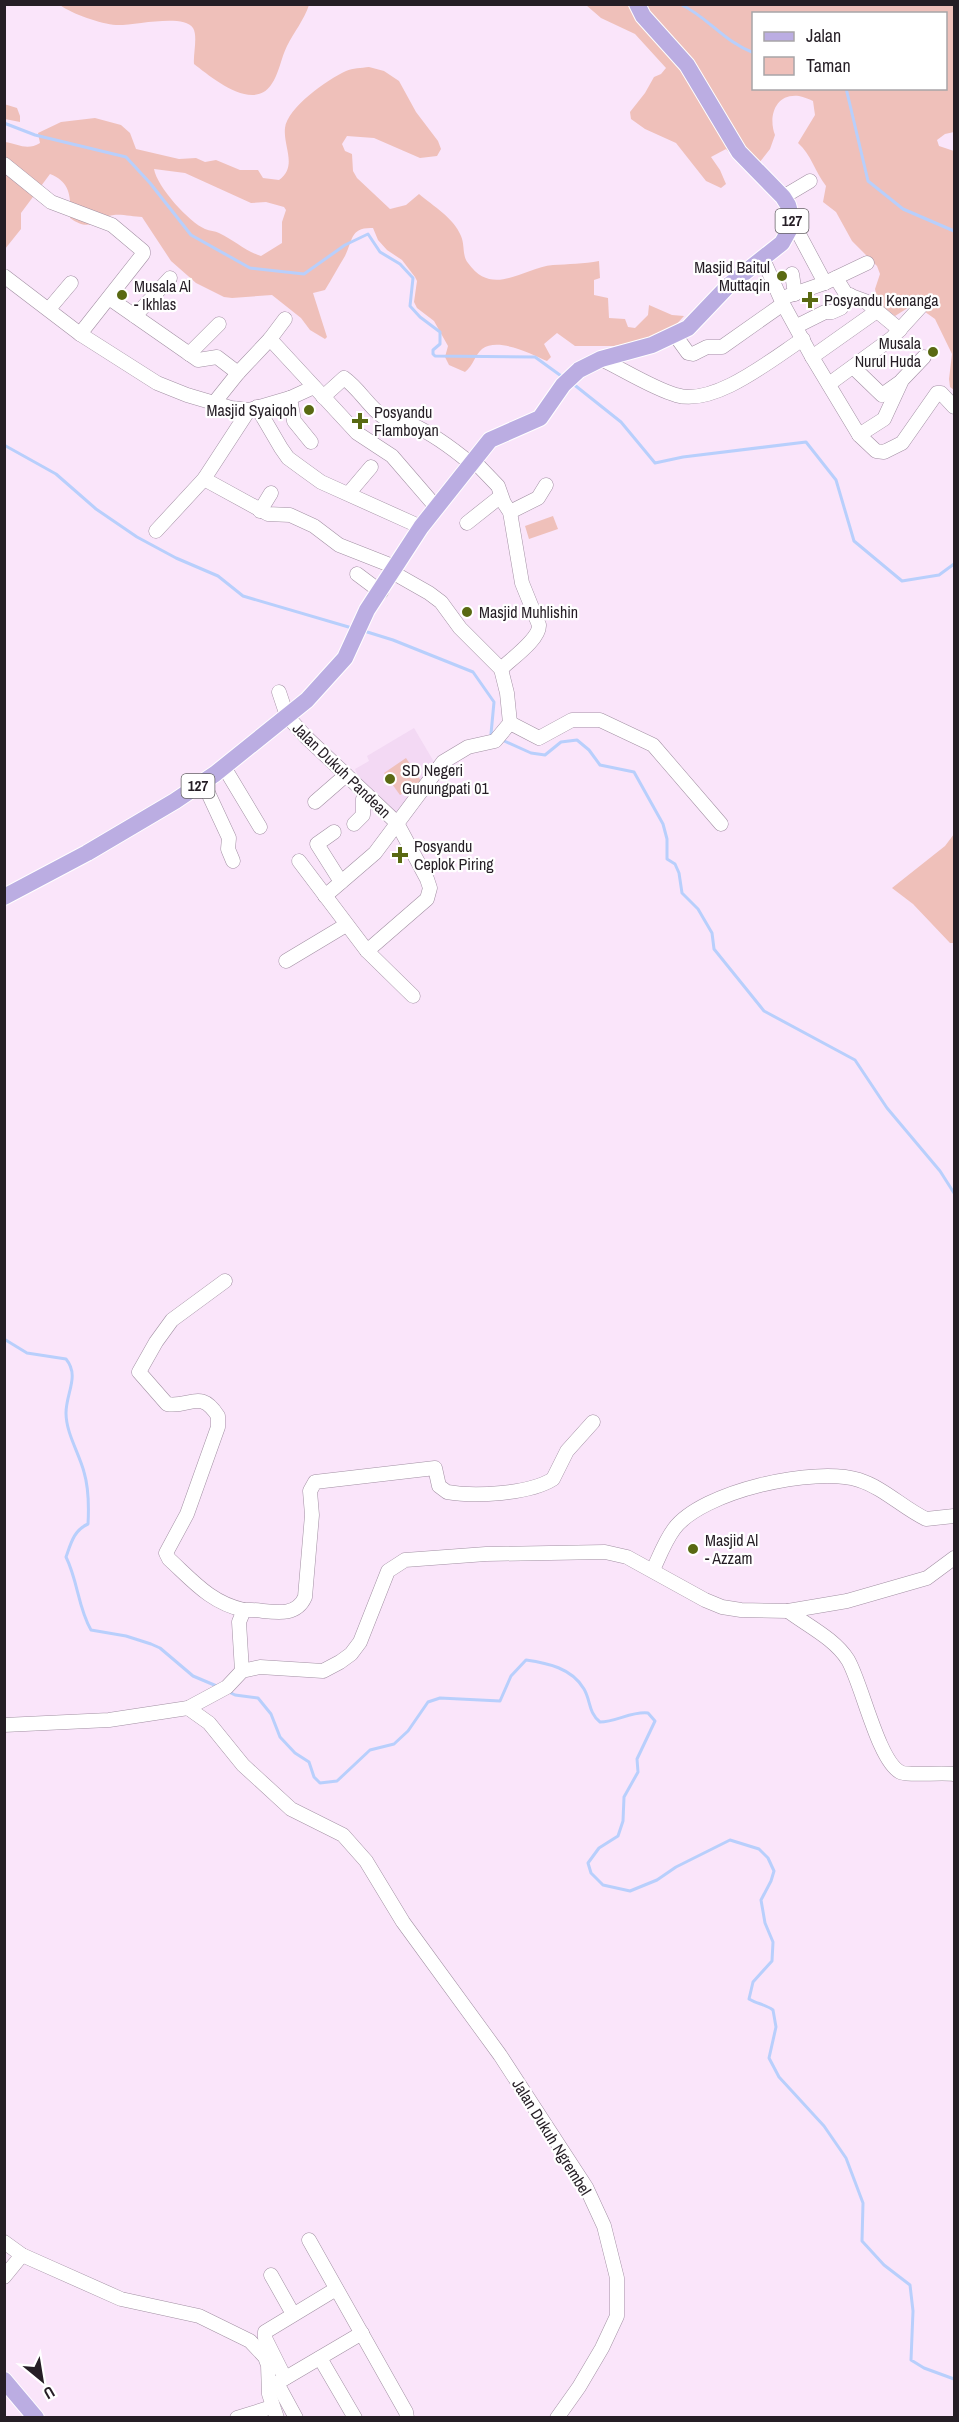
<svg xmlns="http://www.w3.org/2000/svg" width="959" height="2422" viewBox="0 0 959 2422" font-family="'Archivo Narrow',sans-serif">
<rect width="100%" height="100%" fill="#fae5fa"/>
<path fill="#f3d9f4" d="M414,728l23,39 -43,57 -47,-42 11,-6 -3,-7 14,-8 -2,-5z"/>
<g fill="#efc0ba" fill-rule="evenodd">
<path d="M60,5h249c-5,15 -15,27 -22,41 -6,12 -8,28 -16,39 -19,27 -60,-8 -77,-21 -1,-10 4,-28 -1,-36 -10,-15 -60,-2 -77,-3 -15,-1 -44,-11 -56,-20z"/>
<path d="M586,5h368v127l-9,2 -8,6 2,6 15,5v239l-4,-3 -1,-8 3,-25 -17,-35 -21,-15 -19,12 -14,-11 -4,-7 -2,-9 5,-15 -3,-8 -25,-25 -16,-29 -13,-10 3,-16c-11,-14 -15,-32 -28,-43l17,-28 -2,-14c-4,-2 -9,-4 -14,-5 -24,-3 -31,21 -24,39l-5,14 -11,14 -21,-2 -12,-12 -15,8 9,13 6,14 -5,4 -15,-7 -30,-38 -31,-14 -14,-10 -1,-7 15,-19 9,-16 7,-3 5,-6 -31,-34 -34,-16zM754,14h192v74h-192z"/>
<path d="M369,67l15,4 15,10 17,31 22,29 3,8 -4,7 -17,2 -46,-20 -27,-2 -5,8 3,7 7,3 1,17 4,7 33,31 16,-4 13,-11c14,12 35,24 42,42 4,9 1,20 7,27 25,35 54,5 85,2 15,-1 31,-1 46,-4l1,17 -6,2v15l14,3 1,20 16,1 3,8 7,1 13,-13 1,-10 23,10 12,1 -10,11 -31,13 -29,6h-39l-18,-13 -13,11 7,13 -4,4c-15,-7 -49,-24 -65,-12 -7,6 -9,17 -17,23l-16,-7 -4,-8 3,-11 -14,-25 -17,-13 -3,-6 3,-21 -2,-4 -13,-17 -15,-10 -9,-10 -5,-12c-23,-1 -20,12 -28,28 -7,11 -13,23 -20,34l-12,3 14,44 -2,2 -15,-9 -9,-12 -29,-23 -40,3 -8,-1 -28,-14 -25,-22 -29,-44c-8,0 -20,-3 -28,-2 -18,2 -22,19 -44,3 1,-20 1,-36 -20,-44l-29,39v16l-16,20v-107c13,2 22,9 35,1l-2,-10 23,-11 34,-4 26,7 9,8 6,16 43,10 17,-1 9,4 11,-2 24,10h18l5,8 16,2c19,-14 4,-33 6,-52 2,-20 43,-49 61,-57 7,-3 15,-3 23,-4zM154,169l31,4 66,30 15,-1 18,5 2,3 -4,12v21l-21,13c-16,-5 -27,-16 -42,-23 -4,-2 -9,-2 -14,-4 -16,-7 -48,-42 -51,-60z"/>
<path d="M4,104l13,4 3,8v6l-15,-3z"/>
<path d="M553,516l5,13 -29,10 -4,-13z"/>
<path d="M406,758l15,23 -21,14 -16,-22z"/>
<path d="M954,834v109h-4l-37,-39 -21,-16 53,-42z"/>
</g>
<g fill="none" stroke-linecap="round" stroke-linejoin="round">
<g stroke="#b8cffc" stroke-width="3">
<path d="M680,4c28,13 44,38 74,49"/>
<path d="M846,88l22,93 35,28 51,22"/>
<path d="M4,123l31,12 91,22 24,26 41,52 59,33 54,6 41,-29 23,-11 12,18 20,12 13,14 -3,28 10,11 20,15v12l-7,6v4l2,2 100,1 29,21"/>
<path d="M572,383l49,39 34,41 28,-6 123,-15 30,38 18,61 48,40 37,-6 15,-11"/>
<path d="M4,445l52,29 40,35 41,28 39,21 42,18 25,20 109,32"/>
<path d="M364,631l29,9 80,32 21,30 -3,32 3,1"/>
<path d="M502,740l29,13 14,2 16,-13 16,-2 12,10 11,15 34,7 29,52 4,15v20l8,5 4,9 3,20 16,16 14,24 2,16 50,62 91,49 32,48 53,63 14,22"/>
<path d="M4,1339l23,14 39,6c14,17 0,34 0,54 0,20 13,40 18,59 5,17 5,34 4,52 -14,6 -17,19 -22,33 12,24 12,51 25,73l35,6 25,8 9,4 33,28 26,11"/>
<path d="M227,1691l8,4 23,3 13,16 9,23 15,16 14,9 5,15 6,6 17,-2 33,-31 24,-6 14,-13 20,-29 12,-4 60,3 11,-25 15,-16c21,3 46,8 58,29 7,12 4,23 16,33 16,0 32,-11 48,-9l7,8 -18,38 1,13 -14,25 -1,24 -5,15 -19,12 -11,15 3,10 12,12 27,6 27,-11 19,-13 54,-27 29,9 9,9 6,13 -3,10 -10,19 4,23 8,19 -1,19 -19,21 -4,17c8,5 16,5 24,11l3,17 -7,31 10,19 45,49 22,32 17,45 -1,38 22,24 26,20 3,26 -2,49 13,8 30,11"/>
</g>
<g stroke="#a290a3" stroke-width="15">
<g id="minor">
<path d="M4,164l47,38 61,23 31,26v3l-63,80"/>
<path d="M783,197l27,-16"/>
<path d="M793,223l32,60"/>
<path d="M763,259l20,45 29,53 47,78 17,16 8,1 18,-9 35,-50h4l13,14"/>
<path d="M792,274l3,20"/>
<path d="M4,276l76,58 77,49 30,12 44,13 18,2 41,-12 24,-11"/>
<path d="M836,278l10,16 19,7 35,29"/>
<path d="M109,298l89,62 19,-3 21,16"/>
<path d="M782,298l43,-15 42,-20"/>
<path d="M49,309l22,-26"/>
<path d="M135,316l35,-38"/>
<path d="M797,326l28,-14h7l9,-4 9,-13"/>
<path d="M675,335l13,18 5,1 14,-7h15l61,-43"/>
<path d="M270,339l15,-20"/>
<path d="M189,354l30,-30"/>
<path d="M812,357l65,-46"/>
<path d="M601,359c21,10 53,30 75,36 38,12 96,-36 127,-56"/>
<path d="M853,367l29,28 17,-12"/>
<path d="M829,384l63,-46 31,-34"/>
<path d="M323,397l21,-19c17,12 26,32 44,42 8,4 15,1 23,4 22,10 41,24 59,39"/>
<path d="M290,398l4,23 17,21"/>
<path d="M214,403l24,-30 32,-34 87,94 35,23 44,51"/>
<path d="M257,407l24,41 7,10 15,11 18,13 100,45"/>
<path d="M859,435l25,-16 18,-39 22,-23"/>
<path d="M473,460l25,26 6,17 6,9 12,71 17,42c1,14 -28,34 -38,44"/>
<path d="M204,479l64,35 22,1 24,11 25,19 56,22"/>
<path d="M349,493l22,-26"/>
<path d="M260,511l11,-18"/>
<path d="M510,512l28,-14 8,-13"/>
<path d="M467,523l34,-27"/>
<path d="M156,531l48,-52 45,-69"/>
<path d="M357,574l24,18"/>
<path d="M279,692l8,24 19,21 91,86 30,56 3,9 -3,11 -60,52"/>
<path d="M510,723l29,15 33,-18h28l53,25 68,79"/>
<path d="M224,767l36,60"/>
<path d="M203,782l26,56 -1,11 5,12"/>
<path d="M315,802l31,-27"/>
<path d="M354,824l9,-9v-16l3,-5"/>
<path d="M334,832l-17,12 24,38"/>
<path d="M299,861l68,90 46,45"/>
<path d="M325,896l50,-43 68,-91 25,-15 27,-6 15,-18 -3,-30 -6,-24 -41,-41 -19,-26 -12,-9 -37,-21"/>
<path d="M286,961l60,-36"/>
<path d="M225,1281l-53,39 -16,22 -17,30 28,32c23,4 33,-16 51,12v11l-31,87 -21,39 3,6c24,22 42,44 75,51"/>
<path d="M653,1570c6,-13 12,-29 21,-41 28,-38 141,-63 185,-49 25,8 44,28 67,39l28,-3"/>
<path d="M788,1611c20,15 47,28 60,49 14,24 30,100 52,112 7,4 42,0 54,2"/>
<path d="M242,1671l-3,-49 5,-12c20,-2 50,12 61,-13l7,-82 -2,-24 5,-9 120,-14 4,18 8,6c28,5 82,2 106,-13l14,-28 26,-29"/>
<path d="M188,1708l21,15 34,42 48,44 52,26 23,26 37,61 97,133 86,132 18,39 13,52v38l-15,32 -23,39 -22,31"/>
<path d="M4,1725l105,-5 79,-12 39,-21 15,-16 18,-4 63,4 17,-9 11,-8 9,-12 28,-71 17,-11 81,-6 119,-2 22,5 78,43 17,7 19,3 47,1 59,-10 80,-23 27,-20"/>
<path d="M309,2240l97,172 1,6"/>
<path d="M4,2242l18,13 99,44 78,17 51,25 15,16 3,8 1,29 8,24"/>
<path d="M271,2275l22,39"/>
<path d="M4,2277l18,-22"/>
<path d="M320,2358l35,60"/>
<path d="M285,2378l-20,-40v-6l71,-43"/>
<path d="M237,2418l35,-11"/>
<path d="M296,2418l-19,-35 85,-50"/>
</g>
</g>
<g stroke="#fff" stroke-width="18">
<g id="major">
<path d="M4,897l83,-44 88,-52 40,-27 92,-74 38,-42 22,-48 54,-83 69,-87 50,-22 23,-33 16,-15 22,-11 51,-14 36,-17 41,-43 53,-42 11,-20 -5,-18 -5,-8 -44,-45 -52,-87 -44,-49 -6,-12"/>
<path d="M4,2380l32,38"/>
</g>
</g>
<use href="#minor" stroke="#fff" stroke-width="14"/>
<use href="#major" stroke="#bbade2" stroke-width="16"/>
</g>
<g fill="#596912" stroke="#fff" stroke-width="2">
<circle cx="782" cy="276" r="6"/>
<circle cx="122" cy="295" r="6"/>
<path d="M807 291h6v6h6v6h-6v6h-6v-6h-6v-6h6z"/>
<circle cx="933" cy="352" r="6"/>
<circle cx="309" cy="410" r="6"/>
<path d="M357 412h6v6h6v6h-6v6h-6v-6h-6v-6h6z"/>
<circle cx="467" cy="612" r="6"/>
<circle cx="390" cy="779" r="6"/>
<path d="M397 846h6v6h6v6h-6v6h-6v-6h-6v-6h6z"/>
<circle cx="693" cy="1549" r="6"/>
</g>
<g text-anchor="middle" stroke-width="4.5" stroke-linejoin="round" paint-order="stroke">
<g fill="#fff" stroke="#666266" stroke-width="1.5">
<rect x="775.5" y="209" width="33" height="24" rx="4.5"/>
<rect x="181.5" y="774" width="33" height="24" rx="4.5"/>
</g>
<g font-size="15" font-weight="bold" fill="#251e25">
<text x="792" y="226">127</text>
<text x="198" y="791">127</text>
</g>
<g font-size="16" fill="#251e25" stroke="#fff" text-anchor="start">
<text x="770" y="273" text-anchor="end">Masjid Baitul<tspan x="770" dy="18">Muttaqin</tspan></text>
<text x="134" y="292">Musala Al<tspan x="134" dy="18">- Ikhlas</tspan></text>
<text x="824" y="306">Posyandu Kenanga</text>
<text x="921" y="349" text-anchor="end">Musala<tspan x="921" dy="18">Nurul Huda</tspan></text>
<text x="297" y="416" text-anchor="end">Masjid Syaiqoh</text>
<text x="374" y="418">Posyandu<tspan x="374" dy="18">Flamboyan</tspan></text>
<text x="479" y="618">Masjid Muhlishin</text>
<text x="402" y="776">SD Negeri<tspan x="402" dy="18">Gunungpati 01</tspan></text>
<text x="414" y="852">Posyandu<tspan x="414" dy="18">Ceplok Piring</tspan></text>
<text x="705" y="1546">Masjid Al<tspan x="705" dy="18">- Azzam</tspan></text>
</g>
<g font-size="16" fill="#251e25" stroke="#fff">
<text transform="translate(342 770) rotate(44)" y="6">Jalan Dukuh Pandean</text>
<text transform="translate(552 2137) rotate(58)" y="6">Jalan Dukuh Ngrembel</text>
</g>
</g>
<rect width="959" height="2422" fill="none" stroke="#251e25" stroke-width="12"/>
<rect x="752" y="12" width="195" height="78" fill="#ffffff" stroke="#a8a5a8" stroke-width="1.5"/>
<rect x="764" y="32" width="30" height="9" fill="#bbade2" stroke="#a8a5a8" stroke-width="1.5"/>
<text x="806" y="42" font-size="18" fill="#251e25">Jalan</text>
<rect x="764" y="57" width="30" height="18" fill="#efc0ba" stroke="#a8a5a8" stroke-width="1.5"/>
<text x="806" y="72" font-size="18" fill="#251e25">Taman</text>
<g transform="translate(42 2380) rotate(150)" stroke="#ffffff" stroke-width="4.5" paint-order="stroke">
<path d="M0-4.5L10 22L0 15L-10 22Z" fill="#251e25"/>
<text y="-9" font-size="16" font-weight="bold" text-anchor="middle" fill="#251e25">U</text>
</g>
</svg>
